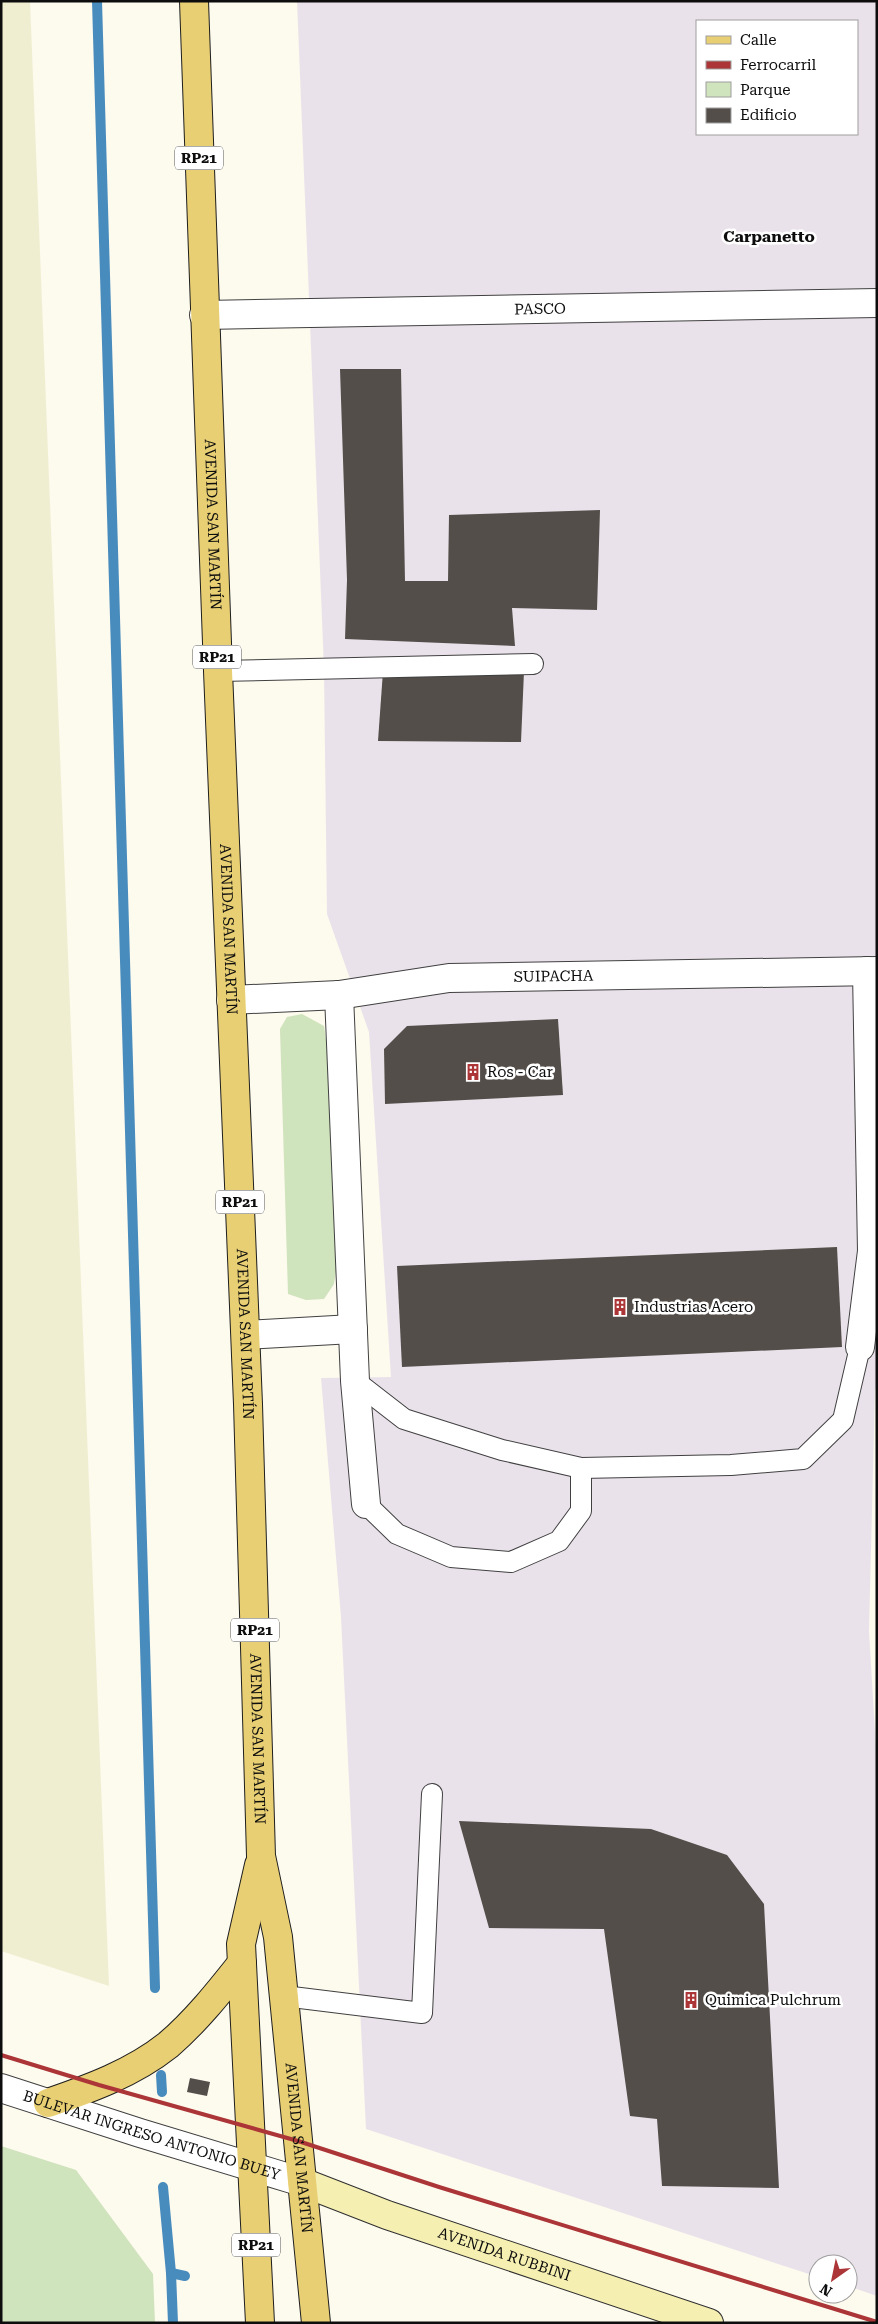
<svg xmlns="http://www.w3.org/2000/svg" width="878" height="2324" viewBox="0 0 878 2324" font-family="'Roboto Serif',serif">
<rect width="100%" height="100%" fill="#fdfaee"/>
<path fill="#eae2ea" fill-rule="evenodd" d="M297,1h580v1388h-2l-6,242 8,134v531l-29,-10v-22h-30v13l-452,-148 -25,-512 -20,-239 70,-1 -22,-345 -42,-118 -3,-245zM697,21h160v113h-160z"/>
<path fill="#f0eed1" d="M1,1h29l79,1985 -108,-35z"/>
<g fill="#cfe3bc">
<path d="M302,1014l22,12 3,21 12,206 -5,31 -10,15 -18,1 -18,-6 -8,-265 7,-12z"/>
<path d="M1,2146l75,24 77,104 2,49h-154z"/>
</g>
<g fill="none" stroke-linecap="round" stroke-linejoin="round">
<g stroke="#488bbd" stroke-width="10">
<path d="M97,1l58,1987"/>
<path d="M161,2075l1,17"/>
<path d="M163,2187l8,86 2,50"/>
<path d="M171,2273l14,3"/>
</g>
</g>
<g fill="#544e4a">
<path d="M340,369h61l4,212h43l1,-66 151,-5 -3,100 -85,-2 3,38 -170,-7 2,-59z"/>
<path d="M383,671h141l-3,71 -143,-1z"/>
<path d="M558,1019l5,76 -178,9 -1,-55 23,-23z"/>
<path d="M837,1247l5,100 -440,20 -5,-101z"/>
<path d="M459,1821l192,8 76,26 37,49 15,284 -117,-2 -5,-67 -27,-3 -26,-187 -115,-1z"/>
<path d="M190,2078l20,4 -3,14 -20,-4z"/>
</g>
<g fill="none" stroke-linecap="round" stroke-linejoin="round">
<g stroke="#404040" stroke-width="22">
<g id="service">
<path d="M218,671l315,-7"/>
<path d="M355,1381l49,38 98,31 79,18 150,-3 72,-6 40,-39 17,-73"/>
<path d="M366,1504l31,30 54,23 60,5 48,-21 22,-30v-43"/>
<path d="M284,1996l138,17 10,-219"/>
</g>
</g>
<g stroke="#404040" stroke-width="30">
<g id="minor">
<path id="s1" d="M204,315l673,-12"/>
<path d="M339,995l16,386 11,123"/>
<path d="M246,1335l107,-6"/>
<path d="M860,1347l12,-96 -5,-280"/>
</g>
</g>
<g stroke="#404040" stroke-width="30">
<g id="tertiary">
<path id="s2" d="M231,1000l108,-5 110,-17 428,-7"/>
<path id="s3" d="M1,2088l139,45 162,49"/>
</g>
</g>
<g stroke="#2f2f2f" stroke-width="30">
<g id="secondary">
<path id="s4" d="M302,2182l85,33 322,108"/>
</g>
</g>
<g stroke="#1e1e1e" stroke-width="30">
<g id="primary">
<path id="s5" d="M194,1l24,670 30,733 13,452 17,81 38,386"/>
<path d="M259,1865l-18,79 19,379"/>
<path d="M48,2103c41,-14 85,-30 120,-58 28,-24 51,-53 74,-82"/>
</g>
</g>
<use href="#service" stroke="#fff" stroke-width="20"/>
<use href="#minor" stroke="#fff" stroke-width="28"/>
<use href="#tertiary" stroke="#fff" stroke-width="28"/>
<use href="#secondary" stroke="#f5f0b1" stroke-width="28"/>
<use href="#primary" stroke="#e8cf73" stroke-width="28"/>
<path stroke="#ac3537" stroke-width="4" d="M1,2055l98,30 199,56 141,46 438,135"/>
</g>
<defs>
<g id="building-bare" transform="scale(1.35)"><path d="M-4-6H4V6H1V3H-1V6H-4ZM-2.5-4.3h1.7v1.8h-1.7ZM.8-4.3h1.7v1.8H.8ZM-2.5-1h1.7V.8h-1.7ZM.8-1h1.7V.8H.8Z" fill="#ac3537" stroke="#fff" stroke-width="2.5" paint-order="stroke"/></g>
</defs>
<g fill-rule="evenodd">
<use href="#building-bare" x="473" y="1072"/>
<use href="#building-bare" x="620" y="1307"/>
<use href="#building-bare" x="691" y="2000"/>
</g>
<g text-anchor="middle" stroke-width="5" stroke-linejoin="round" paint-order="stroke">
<g fill="#fff" stroke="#565656" stroke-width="1">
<rect x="175" y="146.5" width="48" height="23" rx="4"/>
<rect x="193" y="645.5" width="48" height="23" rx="4"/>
<rect x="216" y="1190.5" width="48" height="23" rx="4"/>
<rect x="231" y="1618.5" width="48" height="23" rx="4"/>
<rect x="232" y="2233.5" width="48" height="23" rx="4"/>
</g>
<g font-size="14" font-weight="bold" fill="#0d0d0d">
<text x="199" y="163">RP21</text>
<text x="217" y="662">RP21</text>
<text x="240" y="1207">RP21</text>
<text x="255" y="1635">RP21</text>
<text x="256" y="2250">RP21</text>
</g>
<g font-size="15" fill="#0d0d0d" stroke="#fff">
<text dy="5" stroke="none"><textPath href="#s1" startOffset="336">PASCO</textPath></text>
<text dy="5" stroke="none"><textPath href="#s5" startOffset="524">AVENIDA SAN MARTÍN</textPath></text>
<text dy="5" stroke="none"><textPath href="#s5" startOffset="929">AVENIDA SAN MARTÍN</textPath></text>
<text dy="5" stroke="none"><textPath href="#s2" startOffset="324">SUIPACHA</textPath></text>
<text dy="5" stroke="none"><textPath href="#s5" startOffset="1334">AVENIDA SAN MARTÍN</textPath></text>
<text dy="5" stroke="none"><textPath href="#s5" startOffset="1739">AVENIDA SAN MARTÍN</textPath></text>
<text dy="5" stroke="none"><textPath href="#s3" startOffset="158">BULEVAR INGRESO ANTONIO BUEY</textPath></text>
<text dy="5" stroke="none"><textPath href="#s5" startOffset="2151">AVENIDA SAN MARTÍN</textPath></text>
<text dy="5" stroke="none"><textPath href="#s4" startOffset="215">AVENIDA RUBBINI</textPath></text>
</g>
<g font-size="15" fill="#0d0d0d" stroke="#fff" text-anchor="start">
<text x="487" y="1077">Ros - Car</text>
<text x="634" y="1312">Industrias Acero</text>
<text x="705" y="2005">Quimica Pulchrum</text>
</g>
<g font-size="16" font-weight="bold" fill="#0d0d0d" stroke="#fff">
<text x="769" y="242">Carpanetto</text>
</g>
</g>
<rect width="878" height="2324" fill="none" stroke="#0d0d0d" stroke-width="5"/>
<rect x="696" y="20" width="162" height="115" fill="#ffffff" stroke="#9e9e9e"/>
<rect x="706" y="36" width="25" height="8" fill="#e8cf73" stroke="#9e9e9e"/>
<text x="740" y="45" font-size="15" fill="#0d0d0d">Calle</text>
<rect x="706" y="61" width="25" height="8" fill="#ac3537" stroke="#9e9e9e"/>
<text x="740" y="70" font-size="15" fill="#0d0d0d">Ferrocarril</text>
<rect x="706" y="82" width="25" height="15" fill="#cfe3bc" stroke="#9e9e9e"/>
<text x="740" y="95" font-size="15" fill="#0d0d0d">Parque</text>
<rect x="706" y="108" width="25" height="15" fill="#544e4a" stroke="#9e9e9e"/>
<text x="740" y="120" font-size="15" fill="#0d0d0d">Edificio</text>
<g transform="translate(833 2279) rotate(213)"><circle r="24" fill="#ffffff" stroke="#9e9e9e"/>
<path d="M0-4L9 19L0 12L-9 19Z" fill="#ac3537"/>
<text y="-8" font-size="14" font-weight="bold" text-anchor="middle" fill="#0d0d0d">N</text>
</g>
</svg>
